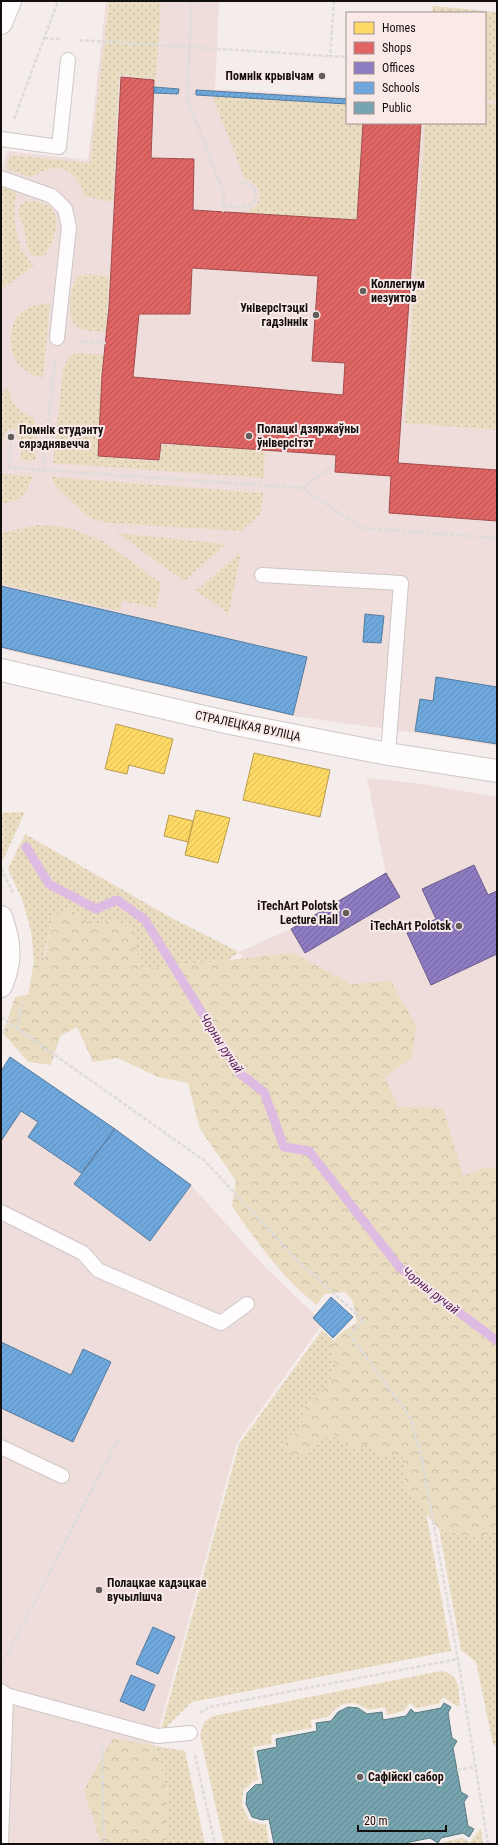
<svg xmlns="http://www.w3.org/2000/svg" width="498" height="1845" viewBox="0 0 498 1845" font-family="'Roboto Condensed',sans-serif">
<defs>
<pattern id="grass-dots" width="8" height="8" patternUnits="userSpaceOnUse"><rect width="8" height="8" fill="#e9dcc1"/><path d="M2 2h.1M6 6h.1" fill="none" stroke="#c7bca5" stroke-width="1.8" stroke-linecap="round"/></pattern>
<pattern id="forest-crowns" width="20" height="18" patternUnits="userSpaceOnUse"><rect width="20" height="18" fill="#e9dcc1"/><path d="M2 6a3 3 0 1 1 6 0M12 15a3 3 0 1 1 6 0" fill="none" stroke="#c7bca5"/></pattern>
<pattern id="homes-hatch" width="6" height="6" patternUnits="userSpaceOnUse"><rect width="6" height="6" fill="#ffd966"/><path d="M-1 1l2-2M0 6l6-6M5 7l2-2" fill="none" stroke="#dab957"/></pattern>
<pattern id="shops-hatch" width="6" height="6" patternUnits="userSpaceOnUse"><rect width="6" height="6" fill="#e06666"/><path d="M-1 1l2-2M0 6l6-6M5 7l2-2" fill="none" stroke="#b45252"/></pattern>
<pattern id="offices-hatch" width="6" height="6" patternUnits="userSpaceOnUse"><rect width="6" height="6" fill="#8e7cc3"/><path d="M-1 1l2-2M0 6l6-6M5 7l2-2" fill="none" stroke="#73649d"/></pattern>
<pattern id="schools-hatch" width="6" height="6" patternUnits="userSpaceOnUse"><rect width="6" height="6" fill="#6fa8dc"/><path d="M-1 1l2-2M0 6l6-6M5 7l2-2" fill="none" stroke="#5f8fbc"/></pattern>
<pattern id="public-hatch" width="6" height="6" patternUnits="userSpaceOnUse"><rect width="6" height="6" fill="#76a5af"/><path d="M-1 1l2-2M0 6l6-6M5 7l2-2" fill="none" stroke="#60858d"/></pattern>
</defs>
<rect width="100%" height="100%" fill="#f5edec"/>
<g fill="#eedddb">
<path d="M106,1l113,1 -4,87 132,8v26l10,97 57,4 7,-101h64v-25l12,2v646l-82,-13 -122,-17 -292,-67v-476l6,-22 81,9z"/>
<path d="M367,778l56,6 74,13v471l-258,-316 52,-23 95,-55z"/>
<path d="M10,1057l105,72 76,56 74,82 50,48 -2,3 8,8 -84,117 -80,293 -21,73 4,35h-139v-773z"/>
</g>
<g fill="url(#grass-dots)">
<path d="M109,1h52l-5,78 -37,-4 -6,127 -29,-6c-2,-5 -4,-13 -7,-17 -14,-17 -31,-11 -46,-2l-25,-8 4,-14 80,8z"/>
<path d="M433,6l64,6v90l-12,-2v-87h-53z"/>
<path d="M212,96l135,8v19h16l-6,97 -112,-7c19,-7 20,-28 0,-34z"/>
<path d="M485,103l12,1v326l-92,-7 20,-300h60z"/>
<path d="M1,186l16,6c-6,25 -2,56 17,74l-33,23z"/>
<path d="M26,201c40,-2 34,30 19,54l-8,2 -7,-3c-6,-14 -4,-27 -12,-39l1,-8z"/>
<path d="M86,274l23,2 -3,56c-10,-1 -24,0 -31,-7 -8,-7 -5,-37 1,-45 2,-4 6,-5 10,-6z"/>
<path d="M50,303l-7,75c-24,-6 -37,-24 -31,-49 1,-6 5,-14 11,-18 8,-6 17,-7 27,-8z"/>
<path d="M76,353l27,2 -6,102 63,4 2,-17 103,7 -1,27 -211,-15 10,-93 5,-11z"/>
<path d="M9,388c3,16 8,24 24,29l5,13 -3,31 -13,-1 -5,-27 -3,-4h-5l-3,3 -5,14v-54z"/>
<path d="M1,474l32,2c-6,16 -13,27 -32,27z"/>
<path d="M52,477l211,16 -2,20 -20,18 -132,-8 -13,-3 -10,-5 -24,-22 -8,-9z"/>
<path d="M37,525l30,2 36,14 58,42 -5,25 -34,-7 -2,10 -119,-27v-51z"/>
<path d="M117,533l109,11 -42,37z"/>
<path d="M241,552l-12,62 -33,-23z"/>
<path d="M25,812l-22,48 -2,-5v-42z"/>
<path d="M25,834l145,83 69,35 -11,8 -86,9 -30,-48 -21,4 -21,-15 -17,6 -9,41 -10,4 -3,-30 -9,-32 -14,-30z"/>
<path d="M322,1330l12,11 8,-9 74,124 35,195 -259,51 -32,31 79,-289z"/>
<path d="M439,1529l39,9 19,-7v216l-4,-3 -17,-82 -15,-12z"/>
<path d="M441,1671c20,4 17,18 19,34l-3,1 -14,-9 -5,7 -22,4 -6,-5 -6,8 -17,4 -2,-8 -17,3c-16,-12 -28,-8 -40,7l-17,3 1,8 -41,7 1,9 -19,3 5,33 -4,1 -11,10 -1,14 7,15 12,4h5l3,20h-45l-24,-109 4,-13 9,-6z"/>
<path d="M156,1746l29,5 20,93h-39l1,-54z"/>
<path d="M481,1828l2,16h-41l1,-2 19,-4 8,4z"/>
</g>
<g fill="url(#forest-crowns)">
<path d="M70,909l21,16 21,-4 20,7 10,41 151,-16 58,31 40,-3 25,45 -4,32 -27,19 13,30 45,1 20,68 24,-9 10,2v362l-19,7 -39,-9 -33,-39 -4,-36 -22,2 -11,-12 -16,6 -20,-17 -40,27 -9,-16 17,-16 2,-18 22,-22 11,-20c-1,-5 -4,-11 -5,-16 -1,-14 16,-23 26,-30l-5,-23 -7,-7 -21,2 -7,11c-35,-26 -59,-63 -85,-98l4,-26 -36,-52 -12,-46 -30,-6 -40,-19 -25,4 -16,-35 -17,9 -9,29 -23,-3 -25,-29 12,-36 13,-2 6,-34 11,-4 8,-42z"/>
<path d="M113,1738l43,8 11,44 -1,54h-65l-17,-54z"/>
</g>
<g fill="url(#homes-hatch)" stroke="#b89c4c">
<path d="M116,724l57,15 -9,35 -35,-9 -2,9 -22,-5z"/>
<path d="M254,753l76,17 -10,47 -77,-17z"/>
<path d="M196,810l34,8 -12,45 -33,-8z"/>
<path d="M169,815l24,6 -5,21 -24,-6z"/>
</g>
<path fill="url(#shops-hatch)" stroke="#a34c4c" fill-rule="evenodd" d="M121,77l33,3 -3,78 43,1 -1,51 164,10 6,-97h58l-23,340 99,7v51l-108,-8 2,-37 -56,-4 1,-17 -175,-12 -2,17 -61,-4 4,-81 7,-68zM192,268l126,8 -6,85 33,2 -2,32 -210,-18 6,-63h51z"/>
<g fill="url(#offices-hatch)" stroke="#695b8d">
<path d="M474,865l14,30 9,-4v63l-66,31 -24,-52 29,-14 -14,-30z"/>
<path d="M386,873l14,24 -95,56 -14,-24z"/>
</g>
<g fill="url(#schools-hatch)" stroke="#547a9e">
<path d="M154,87l25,2 -1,5 -24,-1z"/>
<path d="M196,90l151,9v5l-151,-9z"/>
<path d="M1,586l306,71 -14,58 -292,-68z"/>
<path d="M365,614l19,2 -3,27 -18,-1z"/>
<path d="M436,677l61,10v57l-82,-13 5,-32 13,2z"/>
<path d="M10,1057l105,72 -34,44 -53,-36 10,-15 -17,-11 -20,30v-70z"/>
<path d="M115,1129l76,56 -41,56 -76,-57z"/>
<path d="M331,1297l22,20 -20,21 -20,-20z"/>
<path d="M1,1342l70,33 12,-26 28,13 -38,80 -72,-34z"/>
<path d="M153,1627l22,10 -17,37 -22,-10z"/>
<path d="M131,1675l24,10 -11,26 -24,-10z"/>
</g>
<path fill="url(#public-hatch)" stroke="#59787f" d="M444,1703l7,4 -3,6 4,25 5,3 -4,7 8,44 7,4 -4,6 4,24 6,3 -5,8 -6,-4 -22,5 -3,5 -8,-5 -25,5v1h-131l-5,-25 -7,1 -10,-3 -6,-13 1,-11 8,-8 8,-1 -6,-33 20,-4 -1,-8 41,-8 -1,-8 15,-2 7,-9 10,-5 10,1 9,6 15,-2 1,8 23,-4 5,-7 4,4 26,-5z"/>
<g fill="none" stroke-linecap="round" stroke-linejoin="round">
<path stroke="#ddbbe2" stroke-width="9" d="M26,847l23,37 47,25 21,-9 28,20 94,153 25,19 20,55 25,4 91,117 97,73"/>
<g stroke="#cdc7c6" stroke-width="16">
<g id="lane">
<path d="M1,139l58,8 9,-87"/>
<path d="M1,178l51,18 13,13 4,18 -12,111"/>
<path d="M262,575l139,8 -13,171"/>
<path d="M1,1212l82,41 15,17 123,53 26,-19"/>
<path d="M1,1447l61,29"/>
<path d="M1,1691l5,4 151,41 33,-3"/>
<path d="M1,1844l5,-149"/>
</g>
</g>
<g stroke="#cdc7c6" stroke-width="24">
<g id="street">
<path d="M1,23l9,-22"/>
<path d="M1,670l229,53 158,31 109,17"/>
<path d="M1,917c9,25 11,44 0,69"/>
</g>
</g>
<g stroke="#dddbdb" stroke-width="2.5" stroke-dasharray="4 2" stroke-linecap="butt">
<path d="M192,1l-5,97 37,96 -1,18"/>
<path d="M334,1l-4,55 17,1"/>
<path d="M44,38l16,1"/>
<path d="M79,40l251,16"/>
<path d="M14,119l44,-118"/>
<path d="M224,206c16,2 39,5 29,-20l-13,-4"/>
<path d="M78,341l28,2"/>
<path d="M1,467l301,21 60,40 135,10"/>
<path d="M9,467l2,-30"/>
<path d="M43,470l12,-110"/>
<path d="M302,488l34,-25"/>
<path d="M1,868l12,25"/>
<path d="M1,1017l204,144 90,97 68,62 -13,15 60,82 11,37 37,205 30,185"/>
<path d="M17,1029l5,-26"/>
<path d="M1,1667l117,-228"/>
<path d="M200,1713l9,-6 249,-48"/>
<path d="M102,1745l2,99"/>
<path d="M195,1755l20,89"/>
<path d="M457,1770l19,-3"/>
</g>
<use href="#lane" stroke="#fefcfc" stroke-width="14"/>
<use href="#street" stroke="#fefcfc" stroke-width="22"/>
</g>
<g fill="#635d5c" stroke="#f9eae8" stroke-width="1.5">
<circle cx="322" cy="76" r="4"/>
<circle cx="363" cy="291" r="4"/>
<circle cx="316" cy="315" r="4"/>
<circle cx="249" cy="436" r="4"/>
<circle cx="11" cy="437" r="4"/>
<circle cx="346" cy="913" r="4"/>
<circle cx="459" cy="926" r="4"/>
<circle cx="99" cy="1590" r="4"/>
<circle cx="360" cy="1777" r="4"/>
</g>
<g text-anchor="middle" stroke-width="4" stroke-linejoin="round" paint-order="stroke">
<g font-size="12" font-weight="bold" fill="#140f0f" stroke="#f9eae8" text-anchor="start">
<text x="314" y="80" text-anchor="end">Помнік крывічам</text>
<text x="371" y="288">Коллегиум<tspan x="371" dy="14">иезуитов</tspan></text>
<text x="308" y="312" text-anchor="end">Універсітэцкі<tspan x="308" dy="14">гадзіннік</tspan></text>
<text x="257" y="433">Полацкі дзяржаўны<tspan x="257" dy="14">ўніверсітэт</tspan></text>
<text x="19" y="434">Помнік студэнту<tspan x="19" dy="14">сярэднявечча</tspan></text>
<text x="338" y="910" text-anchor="end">iTechArt Polotsk<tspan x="338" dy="14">Lecture Hall</tspan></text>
<text x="451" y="930" text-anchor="end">iTechArt Polotsk</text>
<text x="107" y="1587">Полацкае кадэцкае<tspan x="107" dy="14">вучылішча</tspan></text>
<text x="368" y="1781">Сафійскі сабор</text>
</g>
<g font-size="12" fill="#140f0f" stroke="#f9eae8">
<text transform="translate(248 726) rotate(12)" y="4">СТРАЛЕЦКАЯ ВУЛІЦА</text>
</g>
<g font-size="13" font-style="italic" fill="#582165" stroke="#f9eae8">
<text transform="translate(222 1043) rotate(57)" y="5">Чорны ручай</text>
<text transform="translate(431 1290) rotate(38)" y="5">Чорны ручай</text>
</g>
</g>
<rect width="498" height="1845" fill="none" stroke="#140f0f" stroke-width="4"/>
<rect x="346" y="12" width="140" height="112" fill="#f9eae8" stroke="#9d9291"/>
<rect x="354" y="22" width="20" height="12" fill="#ffd966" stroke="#9d9291"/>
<text x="382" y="32" font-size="12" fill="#140f0f">Homes</text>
<rect x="354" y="42" width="20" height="12" fill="#e06666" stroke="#9d9291"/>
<text x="382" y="52" font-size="12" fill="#140f0f">Shops</text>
<rect x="354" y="62" width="20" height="12" fill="#8e7cc3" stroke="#9d9291"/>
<text x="382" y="72" font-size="12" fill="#140f0f">Offices</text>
<rect x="354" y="82" width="20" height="12" fill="#6fa8dc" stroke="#9d9291"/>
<text x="382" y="92" font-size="12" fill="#140f0f">Schools</text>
<rect x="354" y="102" width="20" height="12" fill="#76a5af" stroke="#9d9291"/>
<text x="382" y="112" font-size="12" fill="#140f0f">Public</text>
<path d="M358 1825v6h88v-6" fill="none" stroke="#140f0f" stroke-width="2"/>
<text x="364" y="1825" font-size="12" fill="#140f0f" stroke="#f9eae8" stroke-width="3" paint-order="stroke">20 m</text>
</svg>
